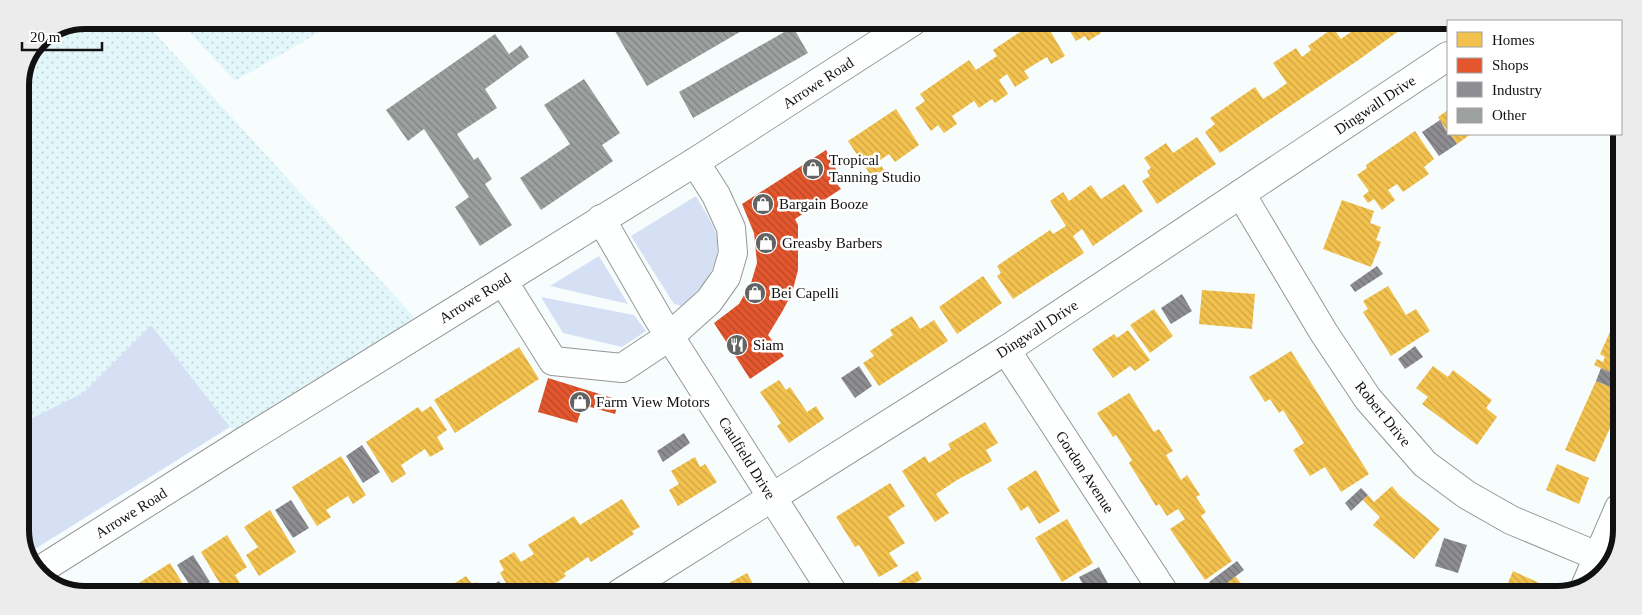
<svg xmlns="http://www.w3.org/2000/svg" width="1642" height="615" viewBox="0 0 1642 615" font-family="'Times New Roman',serif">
<defs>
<pattern id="farmland-dots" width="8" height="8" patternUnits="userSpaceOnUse" patternTransform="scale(1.25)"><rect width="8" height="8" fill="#e3f7fa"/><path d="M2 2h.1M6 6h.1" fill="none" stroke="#c2d3d5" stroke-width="1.8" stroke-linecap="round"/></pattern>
<pattern id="homes-back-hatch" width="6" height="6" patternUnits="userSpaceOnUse" patternTransform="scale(1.25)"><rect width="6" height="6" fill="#f2c14e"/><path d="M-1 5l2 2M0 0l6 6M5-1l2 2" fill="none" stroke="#cea543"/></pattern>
<pattern id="shops-back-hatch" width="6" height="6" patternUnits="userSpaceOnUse" patternTransform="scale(1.25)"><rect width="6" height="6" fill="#e4572e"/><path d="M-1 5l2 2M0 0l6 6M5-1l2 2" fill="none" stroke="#b74726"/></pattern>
<pattern id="industry-back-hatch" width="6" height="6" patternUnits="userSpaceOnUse" patternTransform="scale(1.25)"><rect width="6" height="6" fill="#8d8d92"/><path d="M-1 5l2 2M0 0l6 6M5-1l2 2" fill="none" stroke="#727276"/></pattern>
<pattern id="building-back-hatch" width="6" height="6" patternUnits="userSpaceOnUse" patternTransform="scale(1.25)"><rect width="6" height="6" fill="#9ca1a0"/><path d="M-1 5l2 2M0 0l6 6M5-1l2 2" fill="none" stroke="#7e8281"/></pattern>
</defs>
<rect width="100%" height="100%" fill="#f7fdfd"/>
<g fill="url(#farmland-dots)">
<path d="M85,20h58l282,309 -182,113 -13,-15 -79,-102 -68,68 -63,31v-343l19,-42z"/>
<path d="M178,20l161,1 -104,60z"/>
</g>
<g fill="#d6e0f4">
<path d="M696,196c5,10 18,28 20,38 7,30 -13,54 -35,72l-7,-2 -43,-68z"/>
<path d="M599,256l29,48 -78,-18z"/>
<path d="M541,297l93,18 12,16 -24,16 -59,-14z"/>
<path d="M151,325l79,102 -203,127 -7,-19v-111l63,-31z"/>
</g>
<g fill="url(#homes-back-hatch)">
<path d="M1035,22h10l20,34 -14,8 -4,-7 -12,7 -11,7 5,7 -14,9 -8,-13 -8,6 9,14 -13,9 -3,-4 -13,9 -5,-7 -22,15 5,8 -13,9 -6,-8 -7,6 -16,-23 10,-7 -5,-7 49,-34 7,10 21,-14 -4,-6z"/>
<path d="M1064,22h37l-5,3 5,8 -13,8 -3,-5 -9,5z"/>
<path d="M1347,23h63l-53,38 -137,92 -15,-21 10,-8 -5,-6 45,-31 8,12 13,-8 11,-8 -14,-20 23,-15 6,9 9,-7 -3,-4 25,-18 8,11 10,-7 -5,-8z"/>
<path d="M896,109l23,36 -24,17 -6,-8 -10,7 5,9 -12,7 -24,-36z"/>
<path d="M1448,110v22l-10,-15z"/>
<path d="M1415,131l19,28 -10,8 5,7 -26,18 -6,-8 -9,6 7,10 -13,10 -8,-11 -6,4 -5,-7 6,-5 -12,-16 10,-7 -1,-3z"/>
<path d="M1450,134h21l-14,10z"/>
<path d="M1615,134h6v9l-3,1z"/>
<path d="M1197,137l19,27 -59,40 -15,-23 8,-5 -3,-5 4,-3 -7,-10 22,-15 7,10z"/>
<path d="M1124,184l19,27 -50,35 -11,-17 -9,7 11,17 -71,46 -16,-23 4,-3 -4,-7 53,-36 3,4 13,-8 -16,-25 13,-9 6,9 22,-16 10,14z"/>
<path d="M1342,200l32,11 -4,12 11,4 -5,13 5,2 -10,25 -48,-18z"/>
<path d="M983,276l19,27 -45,31 -18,-27z"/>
<path d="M1388,286l18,29 10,-6 14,22 -39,25 -28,-44 5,-3 -5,-8z"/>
<path d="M1202,290l53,4 -3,35 -53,-5z"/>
<path d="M1154,309l19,27 -23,17 -20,-28z"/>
<path d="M1620,310v67l-26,-12 3,-6 6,3 2,-5 -5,-3z"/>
<path d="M912,316l8,13 14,-9 14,21 -69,45 -16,-23 11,-7 -4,-5 23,-16 -3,-5z"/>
<path d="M1128,330l22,30 -15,11 -5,-5 -17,12 -21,-29 22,-15 3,4z"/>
<path d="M519,347l20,32 -84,54 -21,-33z"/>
<path d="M1291,351l78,123 -28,18 -16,-25 -15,9 -17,-26 11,-7 -21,-33 -4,3 -9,-14 -5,3 -16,-25z"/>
<path d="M1433,366l15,11 5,-7 39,30 -6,8 11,9 -20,28 -55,-41 6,-7 -12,-9z"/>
<path d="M779,380l7,10 4,-3 17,25 9,-6 8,13 -35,24 -12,-17 4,-3 -21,-31z"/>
<path d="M1596,381l24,10v14l-25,57 -30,-12z"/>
<path d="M1129,393l25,39 5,-3 14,22 -7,4 15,25 6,-5 13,20 -4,2 10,15 -5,4 31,45 -27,19 -35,-51 15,-10 -7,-10 -11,7 -8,-12 -3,2 -27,-43 3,-3 -16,-25 -3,2 -16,-24z"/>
<path d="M431,406l16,24 -10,7 7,12 -14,8 -5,-8 -24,16 5,9 -14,9 -26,-41 52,-35 4,5z"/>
<path d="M985,422l13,21 -12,7 6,11 -35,19 -21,14 13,19 -14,9 -33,-51 23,-15 4,7 22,-14 -3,-5z"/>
<path d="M341,456l25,39 -13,9 -5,-8 -22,14 5,7 -14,9 -25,-39z"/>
<path d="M695,457l5,10 5,-3 12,18 -39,24 -9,-16 10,-6 -8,-13z"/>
<path d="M1557,464l32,14 -10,26 -33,-14z"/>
<path d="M1036,470l24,41 -21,13 -11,-18 -7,5 -14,-23z"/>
<path d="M890,483l15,23 -17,11 17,26 -16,10 9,13 -19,11 -20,-32 -4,2 -19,-30z"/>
<path d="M1392,486l7,9 41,34 -26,30 -41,-34 7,-8 -17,-17 5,-5 6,7z"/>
<path d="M622,499l18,28 -8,4 2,3 -43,28 -3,-5 -16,11 -8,5 2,3 -25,17h-29l-12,-20 4,-3 -5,-9 15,-9 7,10 13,-8 -6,-9 46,-29 6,9z"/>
<path d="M270,510l26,42 -37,24 -13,-21 12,-8 -14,-20z"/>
<path d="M1067,519l26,44 -31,19 -27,-44z"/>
<path d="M227,535l20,32 -12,8 6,10 -10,7h-6l-24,-40z"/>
<path d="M170,563l18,29h-62l19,-13z"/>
<path d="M917,571l5,8 -15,9 3,5 9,-6 4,7 -38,-1 -1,-1z"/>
<path d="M1513,571l33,15 -4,9h-39z"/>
<path d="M747,573l11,20h-36l10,-6 -3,-4z"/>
<path d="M466,576l6,8 4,-2 6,10h-37l-1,-2z"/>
<path d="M1235,576l15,18h-32l-2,-3z"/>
</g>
<g fill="url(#shops-back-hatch)">
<path d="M826,150l12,23 -7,4 10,12 -46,30 3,6v45l-6,23 -10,19 -14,23 16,21 -34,23 -36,-56 25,-19 12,-21 6,-20 -3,-30 -12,-29z"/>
<path d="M548,378l71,22 -4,14 -32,-9 -6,18 -39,-11z"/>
</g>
<g fill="url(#industry-back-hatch)">
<path d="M1440,120l8,14h2l7,10 -18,12 -17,-24z"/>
<path d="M1377,266l6,8 -28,18 -5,-7z"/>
<path d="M1182,294l10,17 -21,13 -10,-16z"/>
<path d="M1415,346l8,11 -18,12 -7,-10z"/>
<path d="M859,366l13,20 -17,12 -14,-20z"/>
<path d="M1601,368l19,9v14l-24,-10z"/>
<path d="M684,433l6,10 -27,19 -6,-11z"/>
<path d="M362,445l18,27 -17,11 -17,-27z"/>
<path d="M1361,488l7,7 -17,16 -6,-8z"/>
<path d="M291,500l18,28 -16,10 -18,-28z"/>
<path d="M1444,538l23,7 -9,28 -23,-7z"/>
<path d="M193,555l17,27 -15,10h-1l-17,-27z"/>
<path d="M1237,561l7,9 -28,21 -7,-9z"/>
<path d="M1099,567l12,22 -10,5h-13l-9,-17z"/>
<path d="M499,581l7,12 -20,-1 -2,-2z"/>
</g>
<g fill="url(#building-back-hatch)">
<path d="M609,21l148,1 -110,64z"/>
<path d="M793,27l15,26 -115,65 -14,-26z"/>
<path d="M495,34l14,20 12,-9 8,12 -44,32 12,19 -40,26 17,26 4,-3 14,22 -7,5 27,41 -32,21 -25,-39 14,-10 -45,-68 -16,12 -22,-31z"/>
<path d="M584,79l36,54 -18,12 11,16 -72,49 -21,-32 50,-34 -26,-39z"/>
</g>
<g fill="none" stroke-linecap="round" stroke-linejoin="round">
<g stroke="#959797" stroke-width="30">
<g id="minor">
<path d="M1241,194l83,139 44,66 57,65 42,31 44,25 86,36"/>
<path d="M601,219l57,99 175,275"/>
<path d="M503,281l50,80 69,7 48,-32 39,-35 17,-24 7,-24 -2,-25 -15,-33 -21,-33"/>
<path d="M1006,350l159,244"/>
<path d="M37,572l206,-130 452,-280 217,-140"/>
<path d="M1585,587l34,-79"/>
<path d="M620,593l386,-243 442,-294"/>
</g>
</g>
<use href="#minor" stroke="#feffff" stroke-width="28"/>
</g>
<defs>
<g id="shop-disc" transform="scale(1.125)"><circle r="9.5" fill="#626464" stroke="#fff"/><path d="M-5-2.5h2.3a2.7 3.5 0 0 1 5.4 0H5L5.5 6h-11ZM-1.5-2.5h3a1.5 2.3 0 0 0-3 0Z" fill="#fff"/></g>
<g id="restaurant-disc" transform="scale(1.125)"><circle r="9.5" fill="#626464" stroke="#fff"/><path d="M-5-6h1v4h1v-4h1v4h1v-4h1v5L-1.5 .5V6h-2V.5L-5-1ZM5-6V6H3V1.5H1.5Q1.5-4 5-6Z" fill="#fff"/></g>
</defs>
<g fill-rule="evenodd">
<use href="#shop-disc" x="813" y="169"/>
<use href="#shop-disc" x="763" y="204"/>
<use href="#shop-disc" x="766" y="243"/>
<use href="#shop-disc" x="755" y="293"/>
<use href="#restaurant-disc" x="737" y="345"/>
<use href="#shop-disc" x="580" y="402"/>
</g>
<g text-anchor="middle" stroke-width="5" stroke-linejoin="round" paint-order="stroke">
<g font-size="15" fill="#111" stroke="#fff">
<text transform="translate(818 83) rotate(-33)" y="5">Arrowe Road</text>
<text transform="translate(1375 105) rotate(-34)" y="5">Dingwall Drive</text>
<text transform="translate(475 298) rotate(-32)" y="5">Arrowe Road</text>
<text transform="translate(1037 329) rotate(-33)" y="5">Dingwall Drive</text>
<text transform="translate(1383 414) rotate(51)" y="5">Robert Drive</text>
<text transform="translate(747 458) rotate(58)" y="5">Caulfield Drive</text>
<text transform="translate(1085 472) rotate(57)" y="5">Gordon Avenue</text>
<text transform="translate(131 513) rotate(-32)" y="5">Arrowe Road</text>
</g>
<g font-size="15" fill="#111" stroke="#fff" text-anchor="start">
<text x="829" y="165">Tropical<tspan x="829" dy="17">Tanning Studio</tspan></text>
<text x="779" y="209">Bargain Booze</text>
<text x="782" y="248">Greasby Barbers</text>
<text x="771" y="298">Bei Capelli</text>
<text x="753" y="350">Siam</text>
<text x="596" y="407">Farm View Motors</text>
</g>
</g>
<path d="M0 0H1642V615H0ZM85 29H1557A56 56 0 0 1 1613 85V530A56 56 0 0 1 1557 586H85A56 56 0 0 1 29 530V85A56 56 0 0 1 85 29Z" fill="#ececec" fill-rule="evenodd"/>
<path fill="none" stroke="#111" stroke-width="6" d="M85 29H1557A56 56 0 0 1 1613 85V530A56 56 0 0 1 1557 586H85A56 56 0 0 1 29 530V85A56 56 0 0 1 85 29Z"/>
<rect x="1447" y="20" width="175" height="115" fill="#ffffff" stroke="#a0a0a0"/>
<rect x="1457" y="32" width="25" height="15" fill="#f2c14e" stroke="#a0a0a0"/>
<text x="1492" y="45" font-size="15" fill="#111111">Homes</text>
<rect x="1457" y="58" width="25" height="15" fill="#e4572e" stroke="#a0a0a0"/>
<text x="1492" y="70" font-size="15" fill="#111111">Shops</text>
<rect x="1457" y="82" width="25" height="15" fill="#8d8d92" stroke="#a0a0a0"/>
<text x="1492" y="95" font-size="15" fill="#111111">Industry</text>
<rect x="1457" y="108" width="25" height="15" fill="#9ca1a0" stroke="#a0a0a0"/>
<text x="1492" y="120" font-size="15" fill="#111111">Other</text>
<path d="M22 42v8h80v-8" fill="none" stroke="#111111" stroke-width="2.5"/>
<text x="30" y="42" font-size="15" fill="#111111" stroke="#ffffff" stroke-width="4" paint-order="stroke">20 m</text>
</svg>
